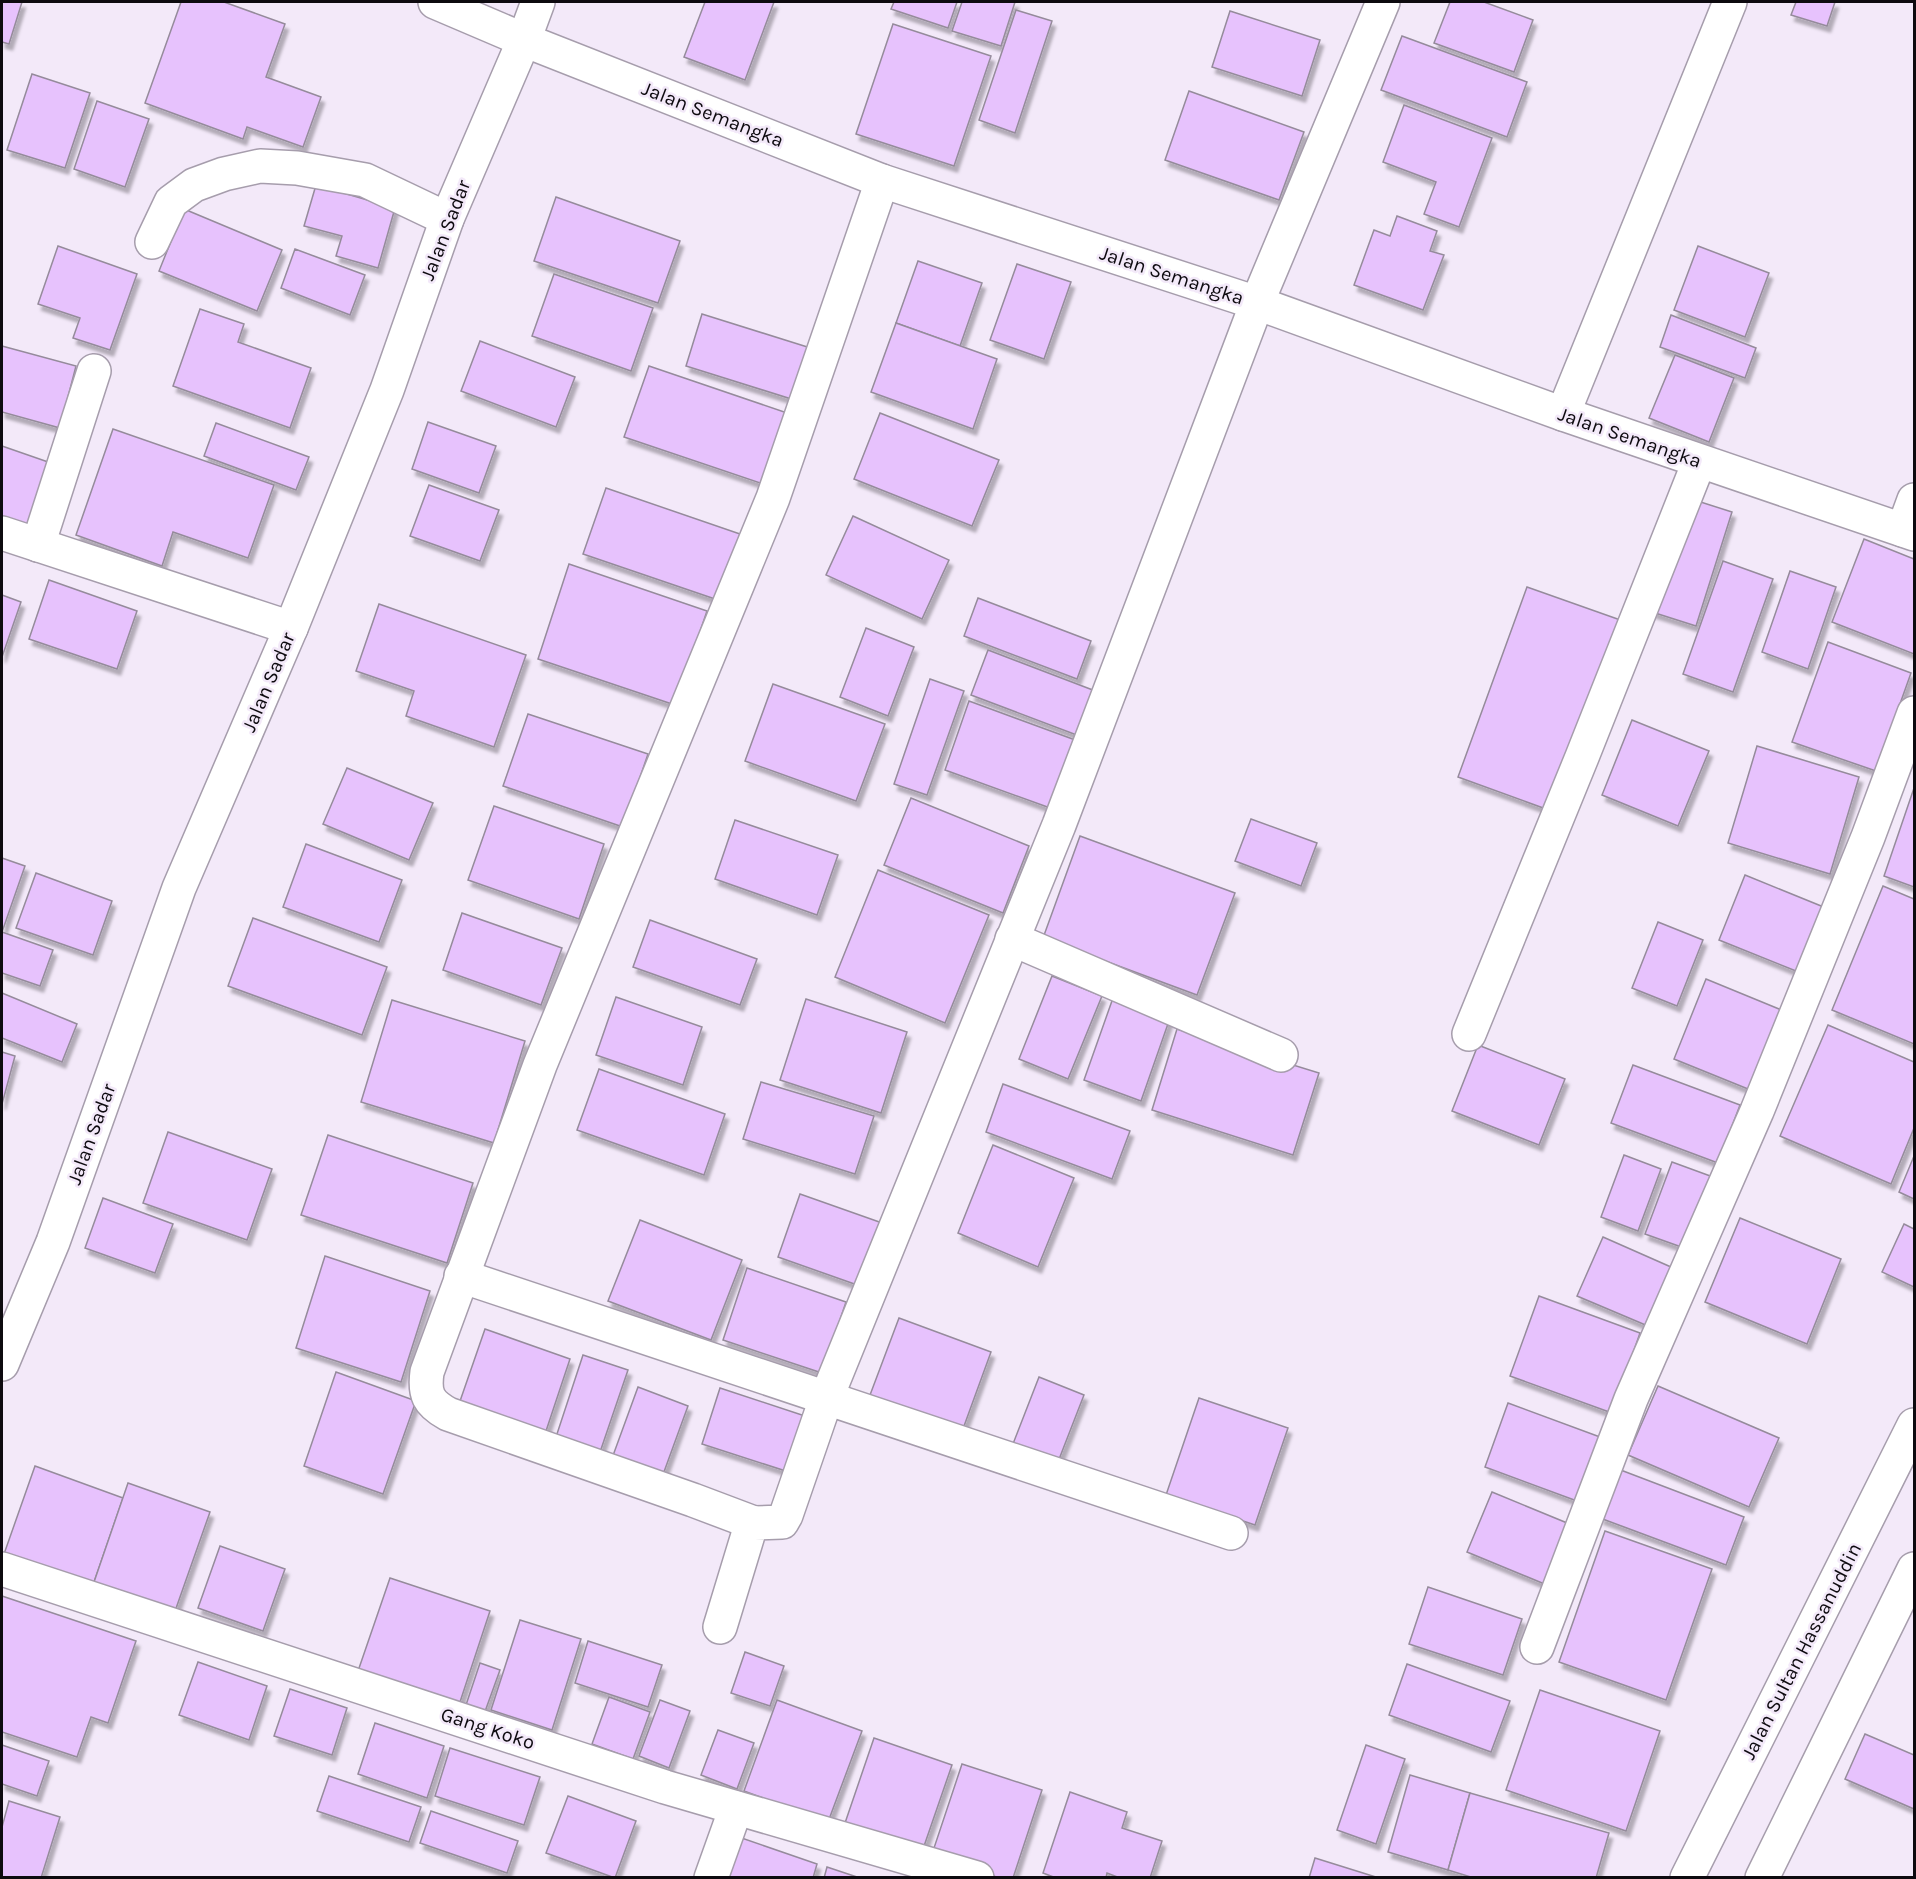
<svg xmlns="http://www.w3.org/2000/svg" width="1916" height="1879" viewBox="0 0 1916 1879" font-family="Karla,sans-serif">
<defs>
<filter id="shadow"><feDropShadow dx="3.5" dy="6" stdDeviation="1.5" flood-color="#0004"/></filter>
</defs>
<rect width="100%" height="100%" fill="#f3e9f9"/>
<g fill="#e7c2fd" stroke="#958b9b" stroke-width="1.5" filter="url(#shadow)">
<path d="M2,2h20l-13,42 -7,-2z"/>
<path d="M181,2h43l61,22 -19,53 55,20 -18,50 -56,-20 -4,12 -98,-36z"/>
<path d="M705,2h69l-29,78 -61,-23z"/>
<path d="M894,2h63l-9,26 -57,-19z"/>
<path d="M962,2h53l-14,44 -49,-15z"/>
<path d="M1450,2h34l49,18 -19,52 -80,-29z"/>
<path d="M1796,2h39l-8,24 -36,-11z"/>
<path d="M1016,10l36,11 -37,112 -36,-13z"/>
<path d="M1230,11l90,29 -18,56 -90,-29z"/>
<path d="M893,24l98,32 -37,110 -98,-32z"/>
<path d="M1402,36l125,46 -20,55 -126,-47z"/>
<path d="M32,74l58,19 -25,75 -58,-18z"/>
<path d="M1189,91l115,41 -25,68 -114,-40z"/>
<path d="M97,101l52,18 -24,68 -51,-18z"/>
<path d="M1404,105l88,33 -33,89 -35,-13 12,-32 -53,-20z"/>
<path d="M316,185l79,23 -17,60 -42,-12 6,-20 -38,-10z"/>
<path d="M556,197l124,44 -22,62 -124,-42z"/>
<path d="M184,209l98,41 -25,61 -98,-40z"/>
<path d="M1397,216l40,15 -7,20 14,4 -21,55 -69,-25 20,-55 16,6z"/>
<path d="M58,246l79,28 -27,76 -37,-12 7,-20 -42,-14z"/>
<path d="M1698,246l71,27 -24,64 -71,-27z"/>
<path d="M295,249l70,26 -15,40 -69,-27z"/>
<path d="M918,261l64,22 -22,63 -64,-23z"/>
<path d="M1017,264l54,18 -27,77 -54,-19z"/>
<path d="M554,274l99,34 -22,63 -99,-35z"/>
<path d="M200,309l44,15 -6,18 73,26 -21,60 -117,-42z"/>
<path d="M702,314l115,36 -16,52 -115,-36z"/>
<path d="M1671,315l85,33 -11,30 -85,-31z"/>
<path d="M896,323l101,36 -24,70 -102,-37z"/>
<path d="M480,341l95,36 -19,50 -95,-36z"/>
<path d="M2,346l74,20 -16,62 -58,-16z"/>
<path d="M1675,355l59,23 -25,64 -60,-24z"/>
<path d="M649,366l144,49 -24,71 -145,-49z"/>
<path d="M880,413l119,47 -27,66 -118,-47z"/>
<path d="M428,422l68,24 -17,47 -67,-24z"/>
<path d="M216,423l93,34 -13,33 -92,-34z"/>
<path d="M113,429l161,56 -26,73 -75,-26 -11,34 -86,-31z"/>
<path d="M2,446l49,17 -25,72 -24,-8z"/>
<path d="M429,485l70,25 -19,51 -70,-25z"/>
<path d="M606,488l134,46 -22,66 -135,-46z"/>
<path d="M1688,498l44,14 -36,114 -44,-14z"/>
<path d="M853,516l96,44 -27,59 -96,-44z"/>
<path d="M1864,539l50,20v95l-82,-32z"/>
<path d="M1723,561l50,18 -40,113 -50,-18z"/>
<path d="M569,564l138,47 -32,94 -137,-46z"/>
<path d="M1790,571l46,16 -28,82 -46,-17z"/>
<path d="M49,580l88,31 -20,58 -88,-30z"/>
<path d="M1527,587l99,35 -69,191 -99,-36z"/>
<path d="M2,595l19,7 -19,55z"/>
<path d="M978,598l113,43 -14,38 -113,-43z"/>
<path d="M379,604l147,51 -32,92 -88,-31 8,-25 -58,-20z"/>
<path d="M866,628l48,19 -26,69 -48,-19z"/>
<path d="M1828,642l83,31 -35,98 -84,-29z"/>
<path d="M988,650l110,42 -16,45 -111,-42z"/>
<path d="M930,679l34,12 -37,104 -33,-11z"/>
<path d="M773,684l112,40 -29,77 -111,-40z"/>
<path d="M969,701l109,40 -25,68 -108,-39z"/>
<path d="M528,714l120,40 -25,73 -120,-41z"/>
<path d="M1632,720l77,31 -31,75 -76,-31z"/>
<path d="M1757,746l102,31 -29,97 -102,-31z"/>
<path d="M347,768l86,35 -24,57 -86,-36z"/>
<path d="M1914,788v99l-30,-11z"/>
<path d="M911,798l118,48 -26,67 -119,-48z"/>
<path d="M494,806l110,38 -25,75 -111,-39z"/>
<path d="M1251,819l66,24 -16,43 -66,-25z"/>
<path d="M735,820l103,35 -21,60 -102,-36z"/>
<path d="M1080,836l155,57 -38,102 -154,-57z"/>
<path d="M306,844l96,36 -23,62 -96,-35z"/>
<path d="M2,858l23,8 -23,66z"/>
<path d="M878,870l111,45 -44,108 -110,-46z"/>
<path d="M36,873l76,28 -19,54 -77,-27z"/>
<path d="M1745,875l86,35 -25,65 -87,-35z"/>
<path d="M1883,886l31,13v145l-82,-34z"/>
<path d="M462,913l100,35 -21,57 -98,-35z"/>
<path d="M253,918l134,49 -25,68 -134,-49z"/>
<path d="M650,920l107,39 -17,46 -107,-38z"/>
<path d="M1658,922l45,18 -26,66 -45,-18z"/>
<path d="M2,932l51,18 -13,36 -38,-13z"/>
<path d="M1052,976l50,20 -34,83 -49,-20z"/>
<path d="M1706,979l78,32 -31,80 -79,-32z"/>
<path d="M2,993l75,31 -15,38 -60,-24z"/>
<path d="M616,997l86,30 -19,58 -87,-30z"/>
<path d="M1113,998l57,20 -29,83 -57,-21z"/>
<path d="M806,999l101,33 -26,81 -101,-33z"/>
<path d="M392,1000l133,41 -31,102 -133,-41z"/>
<path d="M1828,1025l86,37v66l-23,56 -111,-48z"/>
<path d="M1177,1029l142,44 -26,82 -141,-45z"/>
<path d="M1478,1045l87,34 -26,66 -87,-34z"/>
<path d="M2,1052l13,4 -13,48z"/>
<path d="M1633,1065l107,40 -22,58 -107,-40z"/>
<path d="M599,1069l126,45 -21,61 -127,-45z"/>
<path d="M761,1082l113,34 -19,58 -112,-35z"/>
<path d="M1003,1084l127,47 -18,48 -126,-47z"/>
<path d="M168,1132l104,37 -25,71 -104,-37z"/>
<path d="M328,1135l145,48 -26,80 -146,-48z"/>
<path d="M993,1145l81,33 -36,89 -80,-34z"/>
<path d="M1624,1155l37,14 -23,62 -37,-14z"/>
<path d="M1914,1156v43l-15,-7z"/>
<path d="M1672,1162l41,15 -26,72 -42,-15z"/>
<path d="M800,1194l85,30 -22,63 -85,-30z"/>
<path d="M103,1198l70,26 -18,49 -70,-25z"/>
<path d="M1740,1218l101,41 -34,85 -102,-42z"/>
<path d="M640,1220l102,40 -31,80 -103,-39z"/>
<path d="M1904,1224l10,5v58l-32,-15z"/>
<path d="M1603,1237l77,34 -25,58 -78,-33z"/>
<path d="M325,1256l105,35 -29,91 -105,-34z"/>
<path d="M747,1268l99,34 -24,71 -99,-33z"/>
<path d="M1539,1296l101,37 -28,80 -102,-37z"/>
<path d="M899,1318l92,34 -31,85 -93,-34z"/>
<path d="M485,1329l85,30 -25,75 -86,-30z"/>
<path d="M583,1355l45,15 -30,88 -44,-15z"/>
<path d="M336,1372l80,29 -33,93 -79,-28z"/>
<path d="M1039,1377l45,18 -28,72 -45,-18z"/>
<path d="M1658,1386l121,52 -30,69 -121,-52z"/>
<path d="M638,1387l50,19 -27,74 -50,-19z"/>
<path d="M720,1388l91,30 -19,55 -90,-29z"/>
<path d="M1199,1398l89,30 -33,97 -89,-30z"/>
<path d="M1508,1403l92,34 -23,64 -92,-34z"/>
<path d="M35,1466l88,32 -30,87 -89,-31z"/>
<path d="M1618,1469l126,48 -18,48 -126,-47z"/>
<path d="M128,1483l82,29 -36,102 -81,-29z"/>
<path d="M1492,1492l80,33 -25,60 -80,-33z"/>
<path d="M1605,1531l107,38 -46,131 -107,-38z"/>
<path d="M220,1546l65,23 -22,62 -65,-23z"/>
<path d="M390,1578l100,33 -32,97 -101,-34z"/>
<path d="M1428,1587l94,32 -19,56 -94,-31z"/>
<path d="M2,1596l134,45 -28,82 -17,-6 -14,40 -75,-25z"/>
<path d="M520,1620l61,19 -29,91 -61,-20z"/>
<path d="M588,1641l74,24 -14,42 -73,-24z"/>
<path d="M745,1652l39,14 -14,40 -39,-13z"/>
<path d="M198,1662l69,24 -18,54 -70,-25z"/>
<path d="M480,1663l20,7 -17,47 -19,-6z"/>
<path d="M1407,1664l103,37 -19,51 -102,-37z"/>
<path d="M290,1689l57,19 -15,47 -58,-19z"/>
<path d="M1540,1690l120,41 -34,100 -120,-41z"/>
<path d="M609,1697l41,15 -17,47 -41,-15z"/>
<path d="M660,1700l30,11 -21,57 -30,-12z"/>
<path d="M777,1700l85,31 -34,91 -84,-31z"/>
<path d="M375,1723l69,23 -17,52 -69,-24z"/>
<path d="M718,1730l36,13 -17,46 -36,-14z"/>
<path d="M1865,1734l49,21v54l-69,-30z"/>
<path d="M874,1738l78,27 -29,84 -78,-26z"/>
<path d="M2,1745l47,16 -12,35 -35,-12z"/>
<path d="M1366,1745l39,14 -29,85 -39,-14z"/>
<path d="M450,1748l90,29 -16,48 -89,-29z"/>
<path d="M962,1764l80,26 -29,88h-14l-67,-24z"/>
<path d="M1410,1775l60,18 -22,77 -60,-18z"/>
<path d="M329,1776l92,31 -12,35 -92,-31z"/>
<path d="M1070,1792l57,20 -5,16 40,13 -12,37h-30l-13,-5 -1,5h-50l-13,-5z"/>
<path d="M1470,1793l139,40 -13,45h-122l-26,-8z"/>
<path d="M568,1796l68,25 -21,57 -69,-25z"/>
<path d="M9,1801l51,16 -19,61h-39v-51z"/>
<path d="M431,1811l87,30 -11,32 -87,-30z"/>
<path d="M730,1834l87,30 -4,14h-97z"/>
<path d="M1315,1858l64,20h-70z"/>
<path d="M827,1867l33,11h-36z"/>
</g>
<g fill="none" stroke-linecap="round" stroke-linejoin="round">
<g stroke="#a69dac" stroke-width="36">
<g id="minor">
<path d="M435,2l89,38 358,141 375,122 306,111 351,120"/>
<path d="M152,242l19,-40 23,-17 30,-11 36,-8 37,2 68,12 82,39"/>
<path d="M1563,414l167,-412"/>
<path d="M1903,530l11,-30"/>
<path d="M2,533l289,95"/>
<path d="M38,545l56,-174"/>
<path d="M1012,939l269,116"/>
<path d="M1469,1034l113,-277 117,-295"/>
<path d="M461,1276l770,257"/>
<path d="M2,1364l51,-122 126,-354 112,-260 96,-238 60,-171 77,-179 14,-38"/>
<path d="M754,1523l-61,-23 -245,-86c-20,-11 -24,-20 -21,-42l113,-307 233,-567 109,-317"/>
<path d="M2,1569l663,218 312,91"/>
<path d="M720,1627l31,-102 3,-2 28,-1 4,-7 40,-116 233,-574 198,-522 126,-301"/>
<path d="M1537,1647l94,-248 126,-288 111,-274 46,-124"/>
<path d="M711,1878l25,-70"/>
</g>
</g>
<g stroke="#a69dac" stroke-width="36">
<g id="major">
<path d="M1687,1878l227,-453"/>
<path d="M1762,1878l152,-309"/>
</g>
</g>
<use href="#minor" stroke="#fff" stroke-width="33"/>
<use href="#major" stroke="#fff" stroke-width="33"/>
</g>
<g text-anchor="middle" stroke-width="5" stroke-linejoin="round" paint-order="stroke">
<g font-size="20" fill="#0d0a0f" stroke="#f3e9f9">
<text transform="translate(713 114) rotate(21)" y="7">Jalan Semangka</text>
<text transform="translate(445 230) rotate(-69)" y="7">Jalan Sadar</text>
<text transform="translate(1172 275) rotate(18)" y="7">Jalan Semangka</text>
<text transform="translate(1630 437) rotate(19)" y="7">Jalan Semangka</text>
<text transform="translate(268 682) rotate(-67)" y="7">Jalan Sadar</text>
<text transform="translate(91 1134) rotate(-70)" y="7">Jalan Sadar</text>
<text transform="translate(1801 1651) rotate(-63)" y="7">Jalan Sultan Hassanuddin</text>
<text transform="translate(488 1728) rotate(18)" y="7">Gang Koko</text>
</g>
</g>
<rect width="1916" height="1879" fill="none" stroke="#0d0a0f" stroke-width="6"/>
</svg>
